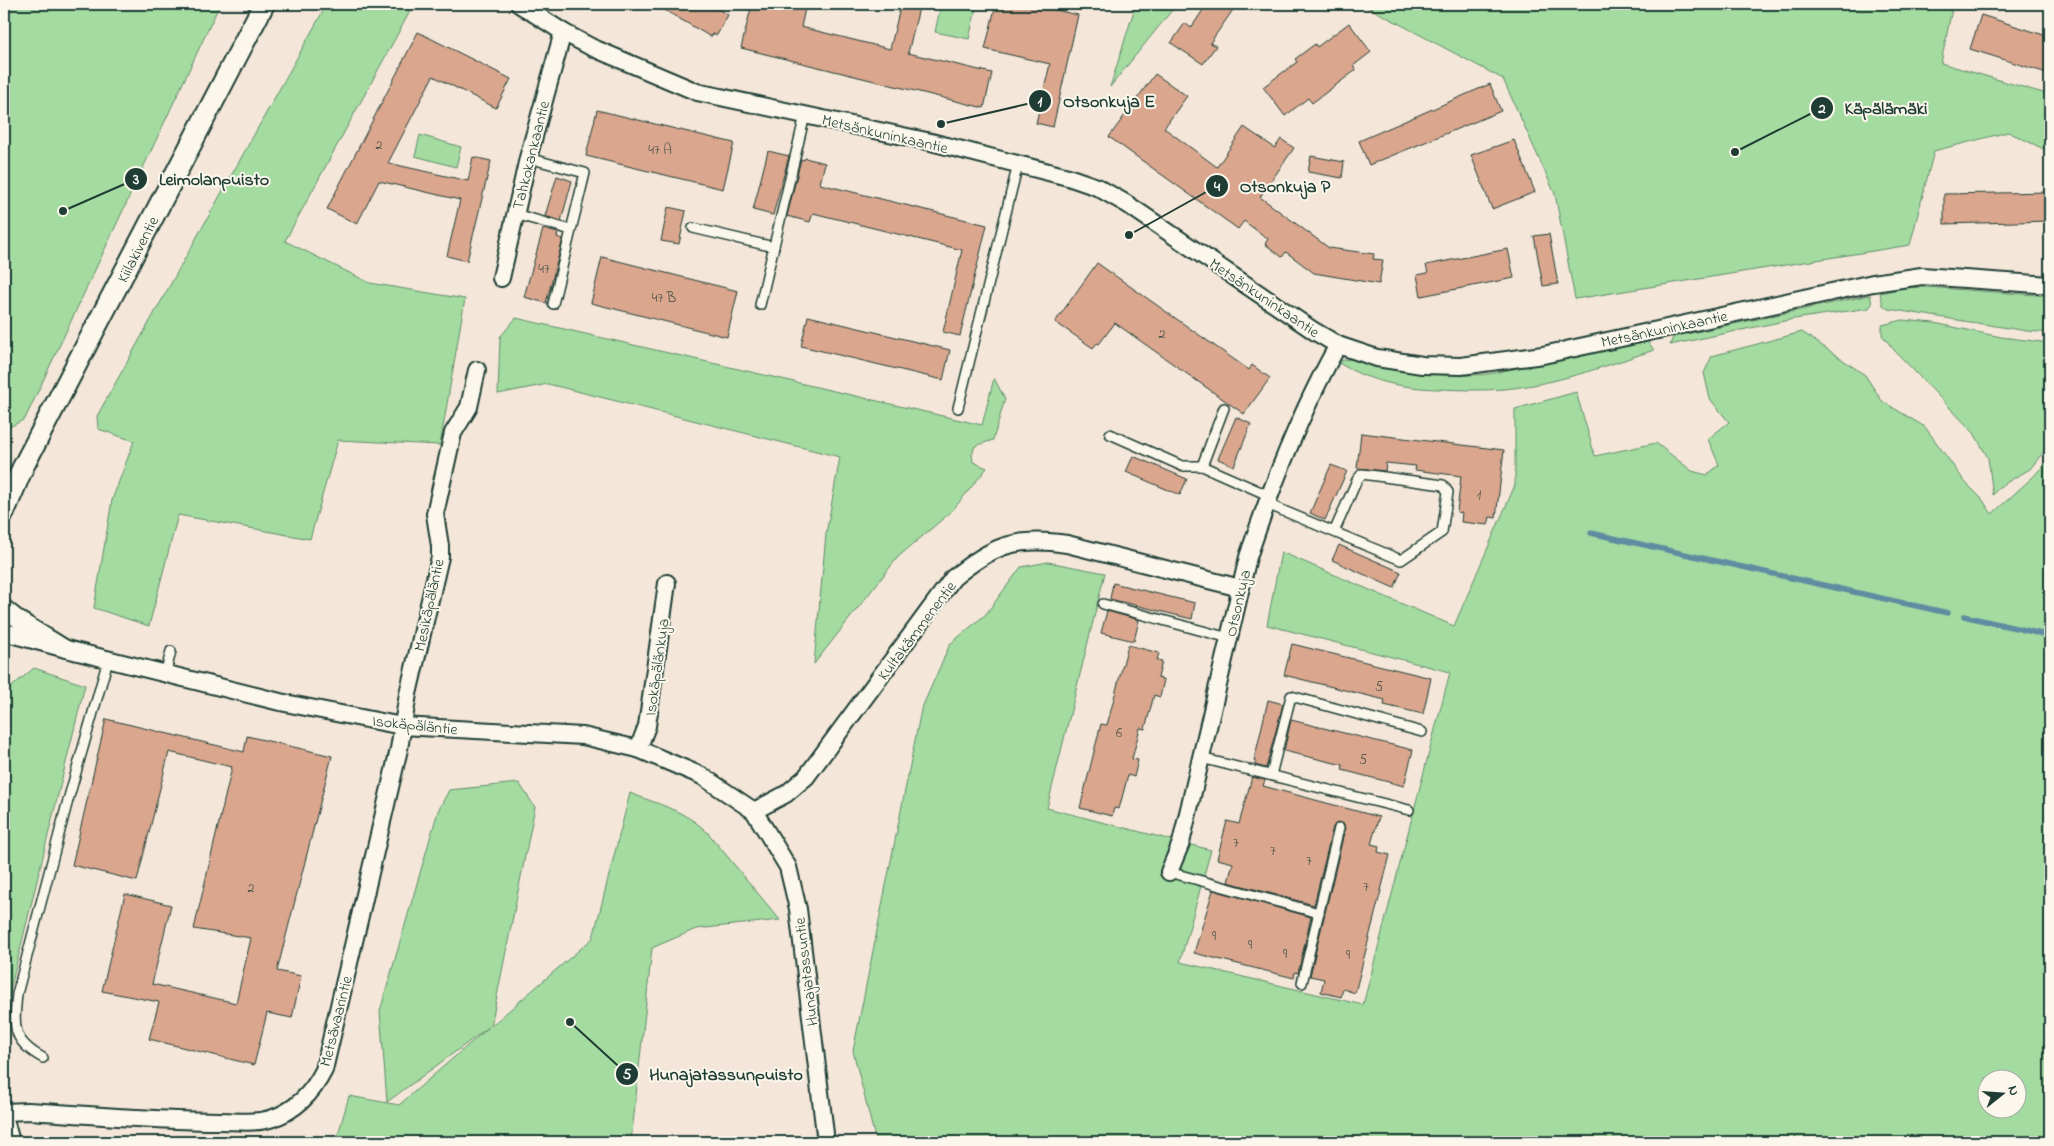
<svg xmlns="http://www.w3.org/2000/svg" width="2054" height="1146" viewBox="0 0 2054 1146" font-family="'Indie Flower',sans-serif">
<rect width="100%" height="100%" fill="#f4e7d9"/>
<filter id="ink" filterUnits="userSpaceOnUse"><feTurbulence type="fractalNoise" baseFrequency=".02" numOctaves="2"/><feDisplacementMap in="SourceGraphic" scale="10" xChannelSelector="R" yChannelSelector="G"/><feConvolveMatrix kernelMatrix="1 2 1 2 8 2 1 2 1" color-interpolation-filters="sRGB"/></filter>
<g filter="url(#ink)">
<g fill="#a3dba0" stroke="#618c6a" fill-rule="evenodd">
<path d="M4,4h216l-195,415 -21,11z"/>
<path d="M327,4h87l-129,237 85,42 95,16 -25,146 -102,-5 -28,99 -132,-24 -29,111 -55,-18 18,-108 22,-59 -36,-12 -1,-13z"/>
<path d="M941,4h36l-8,35 -34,-7z"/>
<path d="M1136,4h41l-67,83z"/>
<path d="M1362,4h591l-12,59 109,32v57l-42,-20 -74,19 -24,94 -335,54 -20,-105 -52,-115z"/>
<path d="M420,135l41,12 -5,20 -41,-11z"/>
<path d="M1925,287l125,9v37l-23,-2 -139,-22 -5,-4 -3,-12 23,-5z"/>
<path d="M1870,295l2,9 -3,4 -75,11 -124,26 3,-8z"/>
<path d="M516,318l466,107 12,-47 11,21 -12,41 -18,6 -3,8 1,8 14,6 -35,43 -54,46 -84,107 12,-130 14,-77 -292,-73 -50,10 2,-57z"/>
<path d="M1903,320l31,3 67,14 49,6v101l-20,25 -31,18 -6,8 -5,-37 -14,-25 -80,-83 -12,-15v-10z"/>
<path d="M1802,332l63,43 17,26 43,26 40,55 17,17 10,15 43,-39 15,-18v685h-1174l-23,-91 68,-341 29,-66 36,-30 35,-47 27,-5 57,11 -58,235 164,42 -31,112 183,43 87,-333 -183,-47 14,-73 173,74 61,-141v-76l61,-17 19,64 61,-13 36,28 15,4 12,-10 -11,-26 21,-17 -19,-23 -6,-26 8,-17zM1986,1078h30v30h-30z"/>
<path d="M1648,342l6,8c-45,15 -92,32 -140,38 -25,3 -51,2 -76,1 -34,-1 -69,-7 -99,-26l4,-3 10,-1c44,13 89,19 135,15z"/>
<path d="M34,668l51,17 -81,330v-322z"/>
<path d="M519,783l16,24 -44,219 102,-88 37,-145c28,11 56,18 78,40l72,87 -84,9 -44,19 -21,194h-295l13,-46 50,9 90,-78 -102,75 -7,-91 58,-200 11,-21z"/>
</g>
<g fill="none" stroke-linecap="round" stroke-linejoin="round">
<g stroke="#608ca1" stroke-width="5.5">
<path d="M1591,533l357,80"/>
<path d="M1964,616l86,20"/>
</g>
</g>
<g fill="#daa68e" stroke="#1f3d34">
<path d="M654,4h56l18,11 -11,20 -5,-1 -1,3z"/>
<path d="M752,4h54l-5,23 89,22 11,-45h19l-12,49 84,20 -8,35 -243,-60z"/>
<path d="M996,4h47l-1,3 36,8 -25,112 -17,-4 14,-59 -65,-15z"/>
<path d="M1207,4h30l-27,39 6,3 -13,18 -32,-21 14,-20 6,5z"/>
<path d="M1981,15l69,22v37l-80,-25z"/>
<path d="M1349,23l22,29 -18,14 3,4 -44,33 -4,-5 -23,18 -22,-29 34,-25 -2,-3 20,-15 2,3z"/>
<path d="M418,32l93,47 -15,29 -63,-32 -45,87 80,18 5,-24 18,4 -24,100 -20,-5 13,-56 -81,-19 -22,43 -30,-15z"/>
<path d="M1155,74l32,22 -23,32 53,39 27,-40 31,21 6,-9 13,9 -34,49 69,51 45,6 -1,5 10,1 -4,24 -65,-11 -28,-21 -4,5 -17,-13 3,-5 -24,-18 -6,8 -129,-92z"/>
<path d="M1490,84l11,27 -132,54 -10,-24z"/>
<path d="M597,110l137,33 -11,46 -137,-33z"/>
<path d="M1514,140l21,52 -43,17 -21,-54z"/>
<path d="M768,151l21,5 -16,59 -20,-5z"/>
<path d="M1311,156l33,6 -2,16 -34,-6z"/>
<path d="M805,158l20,5 -5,21 167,41 -27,111 -17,-4 19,-82 -149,-37 -3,9 -23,-6 14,-57 3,1z"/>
<path d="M557,176l15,5 -11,40 -16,-5z"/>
<path d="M2050,192v29l-106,3v-30z"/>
<path d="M668,207l18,4 -7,33 -18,-3z"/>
<path d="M543,229l15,4 -1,4 6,2 -17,64 -22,-6z"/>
<path d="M1549,234l9,50 -15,2 -9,-50z"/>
<path d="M1508,249l6,29 -93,18 -4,-21 11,-2 -2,-8z"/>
<path d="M602,257l136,34 -11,46 -136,-34z"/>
<path d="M1097,263l152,107 3,-5 18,13 -26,36 -129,-91 -16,21 -2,-1 -4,5 -38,-26z"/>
<path d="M808,316l142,34 -7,30 -142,-34z"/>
<path d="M1236,417l15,7 -17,42 -16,-7z"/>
<path d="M1361,433l143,17 -8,68 -6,-1 -2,8 -27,-3 1,-9 -5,-1 4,-36 -46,-6 1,-4 -30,-3 -1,8 -28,-3z"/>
<path d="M1133,456l54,23 -7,16 -54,-23z"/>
<path d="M1331,465l16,6 -22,49 -15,-7z"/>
<path d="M1339,545l62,27 -7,16 -62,-28z"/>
<path d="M1113,583l82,20 -3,16 -82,-20z"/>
<path d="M1107,611l32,9 -5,21 -33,-8z"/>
<path d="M1292,644l139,34 -8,36 -39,-9 1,-5 -101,-25z"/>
<path d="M1128,645l31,8 -2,7 5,1 -4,17 6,2 -4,17 -6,-2 -9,34 -5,-1 -8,31 6,1 -4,17 -6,-2 -9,34 -5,-1 -2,8 -32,-8 21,-84 6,1z"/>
<path d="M1268,700l15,4 -17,64 -11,-3 1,-3 -2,-1z"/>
<path d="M106,719l138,33 3,-16 85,20 -55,215 24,5 -9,42 -25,-5 -13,52 -105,-26 10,-37 -57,-11 23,-97 46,11 -19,79 84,19 15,-65 -57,-9 38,-162 -63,-15 -32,129 -65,-16z"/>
<path d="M1291,720l122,30 -9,36 -62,-16 1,-5 -59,-14z"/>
<path d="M1252,777l13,3 -2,6 116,31 -8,27 8,2 -1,6 12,3 -35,138 -12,-4 -2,8 -20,-5 3,-13 -14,-3 35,-147 -1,-5 -6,-2 -5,5 -19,78 -86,-23 5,-19 -16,-4 10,-38 12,3z"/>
<path d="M1213,890l98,27 -13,56 -3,-1 -1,6 -100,-25z"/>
</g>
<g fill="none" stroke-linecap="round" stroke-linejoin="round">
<g stroke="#1f3d34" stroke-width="12">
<g id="service">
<path d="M528,158l57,15 -32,131"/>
<path d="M515,214l56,16"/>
<path d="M693,228l81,19"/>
<path d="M760,305l45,-190"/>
<path d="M958,408l60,-244"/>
<path d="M1110,434l72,32h20l68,30"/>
<path d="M1202,466l22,-58"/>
<path d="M1267,504l134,56 41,-28 6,-40 -5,-7 -81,-11 -5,6 -23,52"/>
<path d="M1103,604l126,34"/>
<path d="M165,675l6,-24"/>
<path d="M1201,758l208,52"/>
<path d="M1271,775l20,-79 131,36"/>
<path d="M1169,872l150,41"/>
<path d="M1302,983l37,-155"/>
<path d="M43,1058c-32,-17 -29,-32 -26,-64l50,-190 41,-144"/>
</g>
</g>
<g stroke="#1f3d34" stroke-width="20">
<g id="minor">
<path d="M519,4l44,28 28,15 106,45 234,50 137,35 29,10 30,17 187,127 24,14 39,13 45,7 39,1 82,-11 330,-72 49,-7 128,9"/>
<path d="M501,278l27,-120 35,-126"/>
<path d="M4,608l15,12 47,29 -62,-17"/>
<path d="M66,649l214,53 122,24 181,10 55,13 64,27 52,35 34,56 10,42 28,233"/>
<path d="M638,749l9,-23 20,-143"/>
<path d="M754,811l32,-17 20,-17 147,-199c39,-32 62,-42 114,-34l173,44"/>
<path d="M1169,872l12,-29 67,-286c24,-72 53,-146 90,-212"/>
<path d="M4,1112l24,-1c64,4 128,10 191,10 18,0 37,3 54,-3 23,-8 40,-26 51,-48l75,-321 9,-55 32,-137v-11l-5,-32 18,-81 16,-26 8,-37"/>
<path d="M4,1116l7,26"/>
</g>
</g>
<g stroke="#1f3d34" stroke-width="24">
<path id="tertiary" d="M4,512l19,-45 241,-463"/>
</g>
<use href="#service" stroke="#fbf7ec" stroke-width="9"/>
<use href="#minor" stroke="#fbf7ec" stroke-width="16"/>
<use href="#tertiary" stroke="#fbf7ec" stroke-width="20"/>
</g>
</g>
<g text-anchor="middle" stroke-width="4" stroke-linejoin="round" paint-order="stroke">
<g font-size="14" fill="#4e574a">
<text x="379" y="149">2</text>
<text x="660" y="154">47 A</text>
<text x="544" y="273">47</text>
<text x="664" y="302">47 B</text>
<text x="1162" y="338">2</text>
<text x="1479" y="499">1</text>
<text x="1379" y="691">5</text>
<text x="1119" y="737">6</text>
<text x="1363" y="764">5</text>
<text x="1236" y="847">7</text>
<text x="1273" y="855">7</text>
<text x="1309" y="865">7</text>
<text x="1366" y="891">7</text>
<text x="251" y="892">2</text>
<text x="1214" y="940">9</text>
<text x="1250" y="949">9</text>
<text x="1285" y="958">9</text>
<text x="1348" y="959">9</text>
</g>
<g font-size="16" fill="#1f3d34" stroke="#fbf7ec">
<text transform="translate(885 133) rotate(13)" y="6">Metsänkuninkaantie</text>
<text transform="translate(530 155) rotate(-76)" y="6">Tahkokankaantie</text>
<text transform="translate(137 249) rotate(-63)" y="6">Kiilakiventie</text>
<text transform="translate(1265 297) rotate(34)" y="6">Metsänkuninkaantie</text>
<text transform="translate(1664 328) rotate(-12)" y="6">Metsänkuninkaantie</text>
<text transform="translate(1237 603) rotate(-77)" y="6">Otsonkuja</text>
<text transform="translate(428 605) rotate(-78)" y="6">Mesikäpäläntie</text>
<text transform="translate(916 630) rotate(-53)" y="6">Kultakämmenentie</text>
<text transform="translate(656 667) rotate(-82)" y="6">Isokäpälänkuja</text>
<text transform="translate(415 724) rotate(6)" y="6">Isokäpäläntie</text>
<text transform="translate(805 972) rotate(-97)" y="6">Hunajatassuntie</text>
<text transform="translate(335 1021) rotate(-76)" y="6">Metsävaarintie</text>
</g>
</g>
<path fill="none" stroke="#1f3d34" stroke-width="2" d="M941 124L1040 101M1735 152L1822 108M63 211L136 179M1129 235L1217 186M570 1022L627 1074"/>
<g fill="#1f3d34" stroke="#fbf7ec" stroke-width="2">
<circle cx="941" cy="124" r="5"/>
<circle cx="1735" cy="152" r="5"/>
<circle cx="63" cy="211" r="5"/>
<circle cx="1129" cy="235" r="5"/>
<circle cx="570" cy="1022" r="5"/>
<circle cx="1040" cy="101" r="12"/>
<circle cx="1822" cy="108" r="12"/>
<circle cx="136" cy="179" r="12"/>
<circle cx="1217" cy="186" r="12"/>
<circle cx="627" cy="1074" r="12"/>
</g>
<g font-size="15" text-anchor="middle" font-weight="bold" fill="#fff">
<text x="1040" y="106">1</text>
<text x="1822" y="113">2</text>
<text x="136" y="184">3</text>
<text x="1217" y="191">4</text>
<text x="627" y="1079">5</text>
</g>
<g font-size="18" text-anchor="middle" font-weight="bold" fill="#1f3d34" stroke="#fbf7ec" stroke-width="4" stroke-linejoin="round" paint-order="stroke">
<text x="1109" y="107">Otsonkuja E</text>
<text x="1886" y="114">Käpälämäki</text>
<text x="214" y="185">Leimolanpuisto</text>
<text x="1285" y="192">Otsonkuja P</text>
<text x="726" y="1080">Hunajatassunpuisto</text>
</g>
<rect width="2054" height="1146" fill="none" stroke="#fbf7ec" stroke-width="20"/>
<rect x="10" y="10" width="2034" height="1126" fill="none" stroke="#1f3d34" stroke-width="2" filter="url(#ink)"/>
<g transform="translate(2002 1094) rotate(73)"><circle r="24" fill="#fbf7ec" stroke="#a3ada2"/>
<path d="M0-4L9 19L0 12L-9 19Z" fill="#1f3d34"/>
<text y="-8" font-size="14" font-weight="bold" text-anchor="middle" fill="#1f3d34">N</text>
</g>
</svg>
